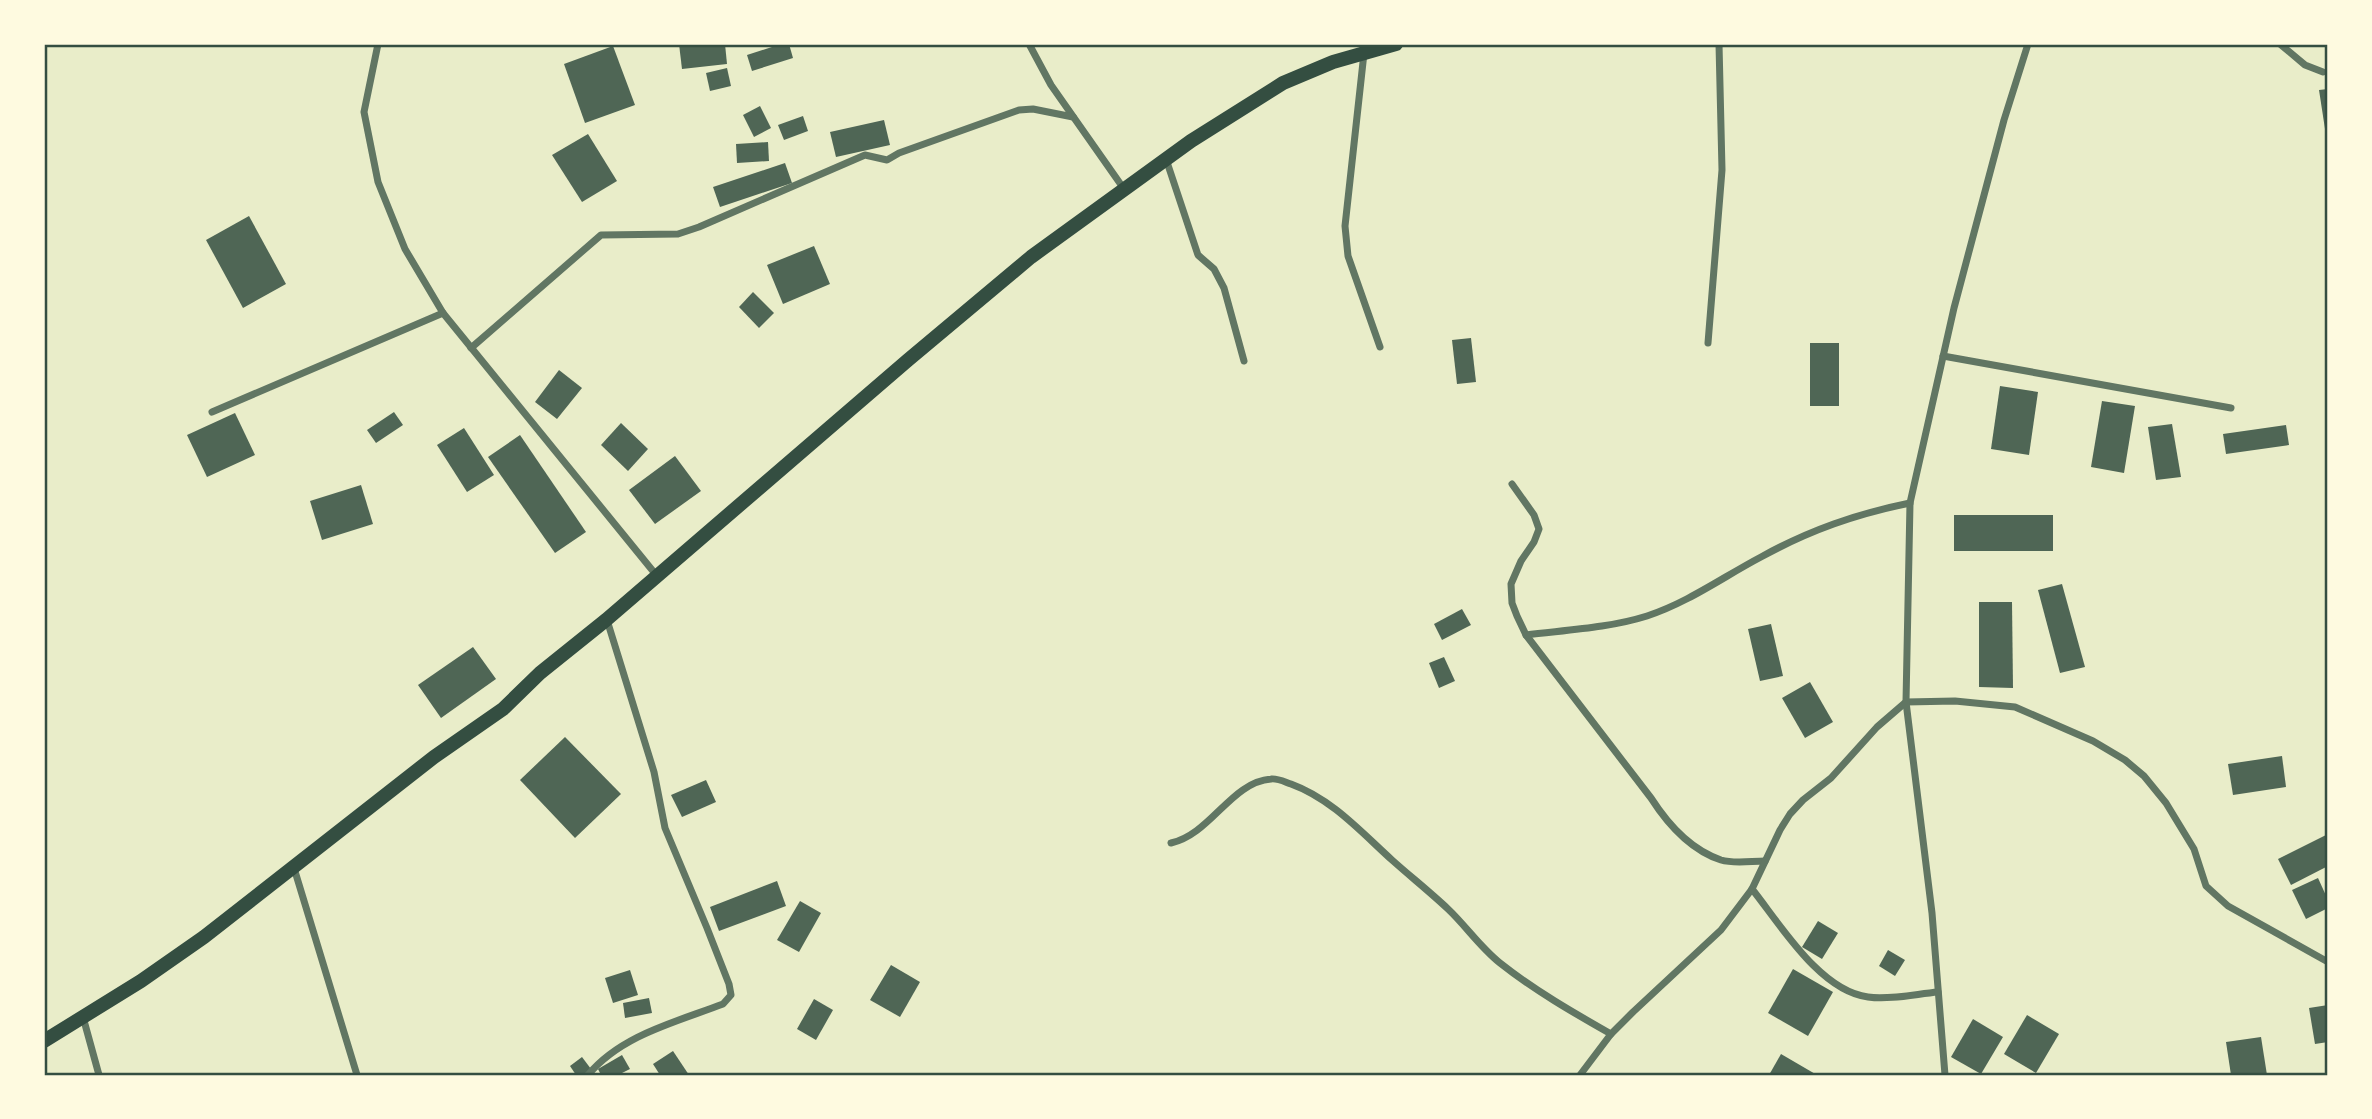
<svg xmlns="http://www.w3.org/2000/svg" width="2372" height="1119" viewBox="0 0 2372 1119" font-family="Poppins,sans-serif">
<rect width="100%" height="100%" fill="#e9edc9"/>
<g fill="#4f6655">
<path d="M679,44h46l2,20 -45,5z"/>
<path d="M781,44h8l4,14 -41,13 -5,-16z"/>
<path d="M613,46l22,59 -50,18 -21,-59z"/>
<path d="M727,68l4,18 -21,5 -4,-18z"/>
<path d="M2328,89v40h-3l-6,-39z"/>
<path d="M760,106l11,22 -17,9 -11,-22z"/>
<path d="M803,116l5,15 -24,9 -6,-15z"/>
<path d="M884,120l6,25 -54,12 -6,-25z"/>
<path d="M588,134l29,47 -35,21 -30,-47z"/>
<path d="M768,142l1,19 -32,2 -1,-19z"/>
<path d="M785,163l7,20 -72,24 -7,-20z"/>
<path d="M249,216l37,68 -43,24 -37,-68z"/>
<path d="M814,246l16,38 -47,20 -16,-39z"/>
<path d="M753,292l21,21 -15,15 -20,-21z"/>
<path d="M1471,338l5,44 -19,2 -5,-44z"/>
<rect x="1810" y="343" width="29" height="63"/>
<path d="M559,370l23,18 -25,31 -22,-17z"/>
<path d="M2000,386l38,6 -9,63 -38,-6z"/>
<path d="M2102,401l33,5 -11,67 -33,-6z"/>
<path d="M394,412l9,13 -27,18 -9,-13z"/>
<path d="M235,413l20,42 -48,22 -20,-42z"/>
<path d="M621,423l27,26 -20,22 -27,-26z"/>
<path d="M2172,424l9,53 -25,3 -8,-53z"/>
<path d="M2286,425l3,20 -63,9 -3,-20z"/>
<path d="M464,428l30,47 -27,17 -30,-47z"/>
<path d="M520,435l66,97 -31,21 -67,-96z"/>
<path d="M675,456l26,35 -46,33 -26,-34z"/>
<path d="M361,485l12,39 -51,16 -12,-39z"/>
<rect x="1954" y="515" width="99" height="36"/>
<path d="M2062,584l23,83 -25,6 -22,-83z"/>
<path d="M1979,602h33l1,86 -34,-1z"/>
<path d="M1462,609l9,16 -29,15 -8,-16z"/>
<path d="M1771,624l12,52 -23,5 -12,-52z"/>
<path d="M473,647l23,32 -55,39 -23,-33z"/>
<path d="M1444,657l11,24 -16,7 -10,-25z"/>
<path d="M1810,682l23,40 -28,16 -23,-40z"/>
<path d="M565,737l56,57 -46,44 -55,-58z"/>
<path d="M2282,756l4,31 -53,8 -5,-31z"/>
<path d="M706,780l10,22 -34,15 -11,-22z"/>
<path d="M2328,834v32l-37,19 -13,-26z"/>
<path d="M2318,878l10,22v8l-22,11 -14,-29z"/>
<path d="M777,881l9,25 -67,25 -9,-24z"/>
<path d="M800,901l21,12 -22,39 -22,-12z"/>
<path d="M1818,921l20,12 -16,26 -20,-12z"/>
<path d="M1888,950l17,10 -10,16 -16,-10z"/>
<path d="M891,965l29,17 -20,35 -30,-17z"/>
<path d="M1793,969l40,23 -25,44 -40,-23z"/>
<path d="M630,970l8,25 -25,8 -8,-25z"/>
<path d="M649,998l3,15 -27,5 -2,-15z"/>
<path d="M814,999l19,11 -17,30 -19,-11z"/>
<path d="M2328,1005v37l-13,2 -6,-36z"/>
<path d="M2027,1015l32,19 -23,39 -32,-19z"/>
<path d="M1973,1019l30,18 -22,37 -30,-17z"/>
<path d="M2261,1037l6,38h-36l-5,-33z"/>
<path d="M673,1051l16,24h-29l-7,-11z"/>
<path d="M1781,1054l36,21h-48z"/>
<path d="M622,1055l8,14 -12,6h-17l-3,-6z"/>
<path d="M582,1057l9,12 -8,6h-7l-6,-9z"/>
</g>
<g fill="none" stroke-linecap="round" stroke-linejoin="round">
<g stroke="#617663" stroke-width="7">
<path d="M378,44l-14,68 14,70 27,67 38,64 214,263"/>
<path d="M1029,44l22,41 73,104"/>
<path d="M2280,44l25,21 18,7"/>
<path d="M1364,53l-19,173 3,30 32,91"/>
<path d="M1166,159l32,96 16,14 10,19 20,73"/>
<path d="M1708,343l14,-173 -3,-126"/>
<path d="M471,348l130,-113 77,-1 21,-7 166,-72 22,5 12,-7 120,-43 14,-1 40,8"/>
<path d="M1943,356l288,52"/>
<path d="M212,412l231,-99"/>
<path d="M1512,484l22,31 5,14 -5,13 -13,19 -10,23 1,19 5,13 9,19 125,163c16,25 40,52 70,62 13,4 30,1 44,1"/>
<path d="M1526,635c40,-5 83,-7 121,-19 42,-14 76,-39 114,-59 49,-27 95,-43 149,-54"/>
<path d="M1171,843c40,-9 60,-61 100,-64 6,-1 14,3 20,5 41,15 70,48 101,76 19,17 38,32 56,49 18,17 32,38 52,54 34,27 74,50 111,71"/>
<path d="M294,868l63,207"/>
<path d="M1752,889c28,35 68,102 116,108 22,3 48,-3 70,-5"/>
<path d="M83,1017l16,58"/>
<path d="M588,1075c33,-40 88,-53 135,-71l8,-9 -2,-11 -22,-56 -42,-100 -11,-56 -47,-152"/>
<path d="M1580,1075l31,-41 22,-22 88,-82 31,-41 28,-59 10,-16 13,-14 28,-22 46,-51 29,-25 49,-1 60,6 78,34 32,19 19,16 22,27 28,46 12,37 22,20 100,56"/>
<path d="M1945,1075l-13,-162 -26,-211 4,-199 44,-195 50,-188 24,-76"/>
</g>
<path stroke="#344e41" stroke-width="14" d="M44,1041l97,-60 63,-44 230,-180 69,-48 37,-36 66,-53 302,-260 123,-103 160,-116 92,-58 50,-21 63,-18"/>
</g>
<rect width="2372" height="1119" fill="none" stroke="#fefae0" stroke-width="91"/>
<rect x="46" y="46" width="2280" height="1028" fill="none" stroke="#344e41" stroke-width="2.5"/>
</svg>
